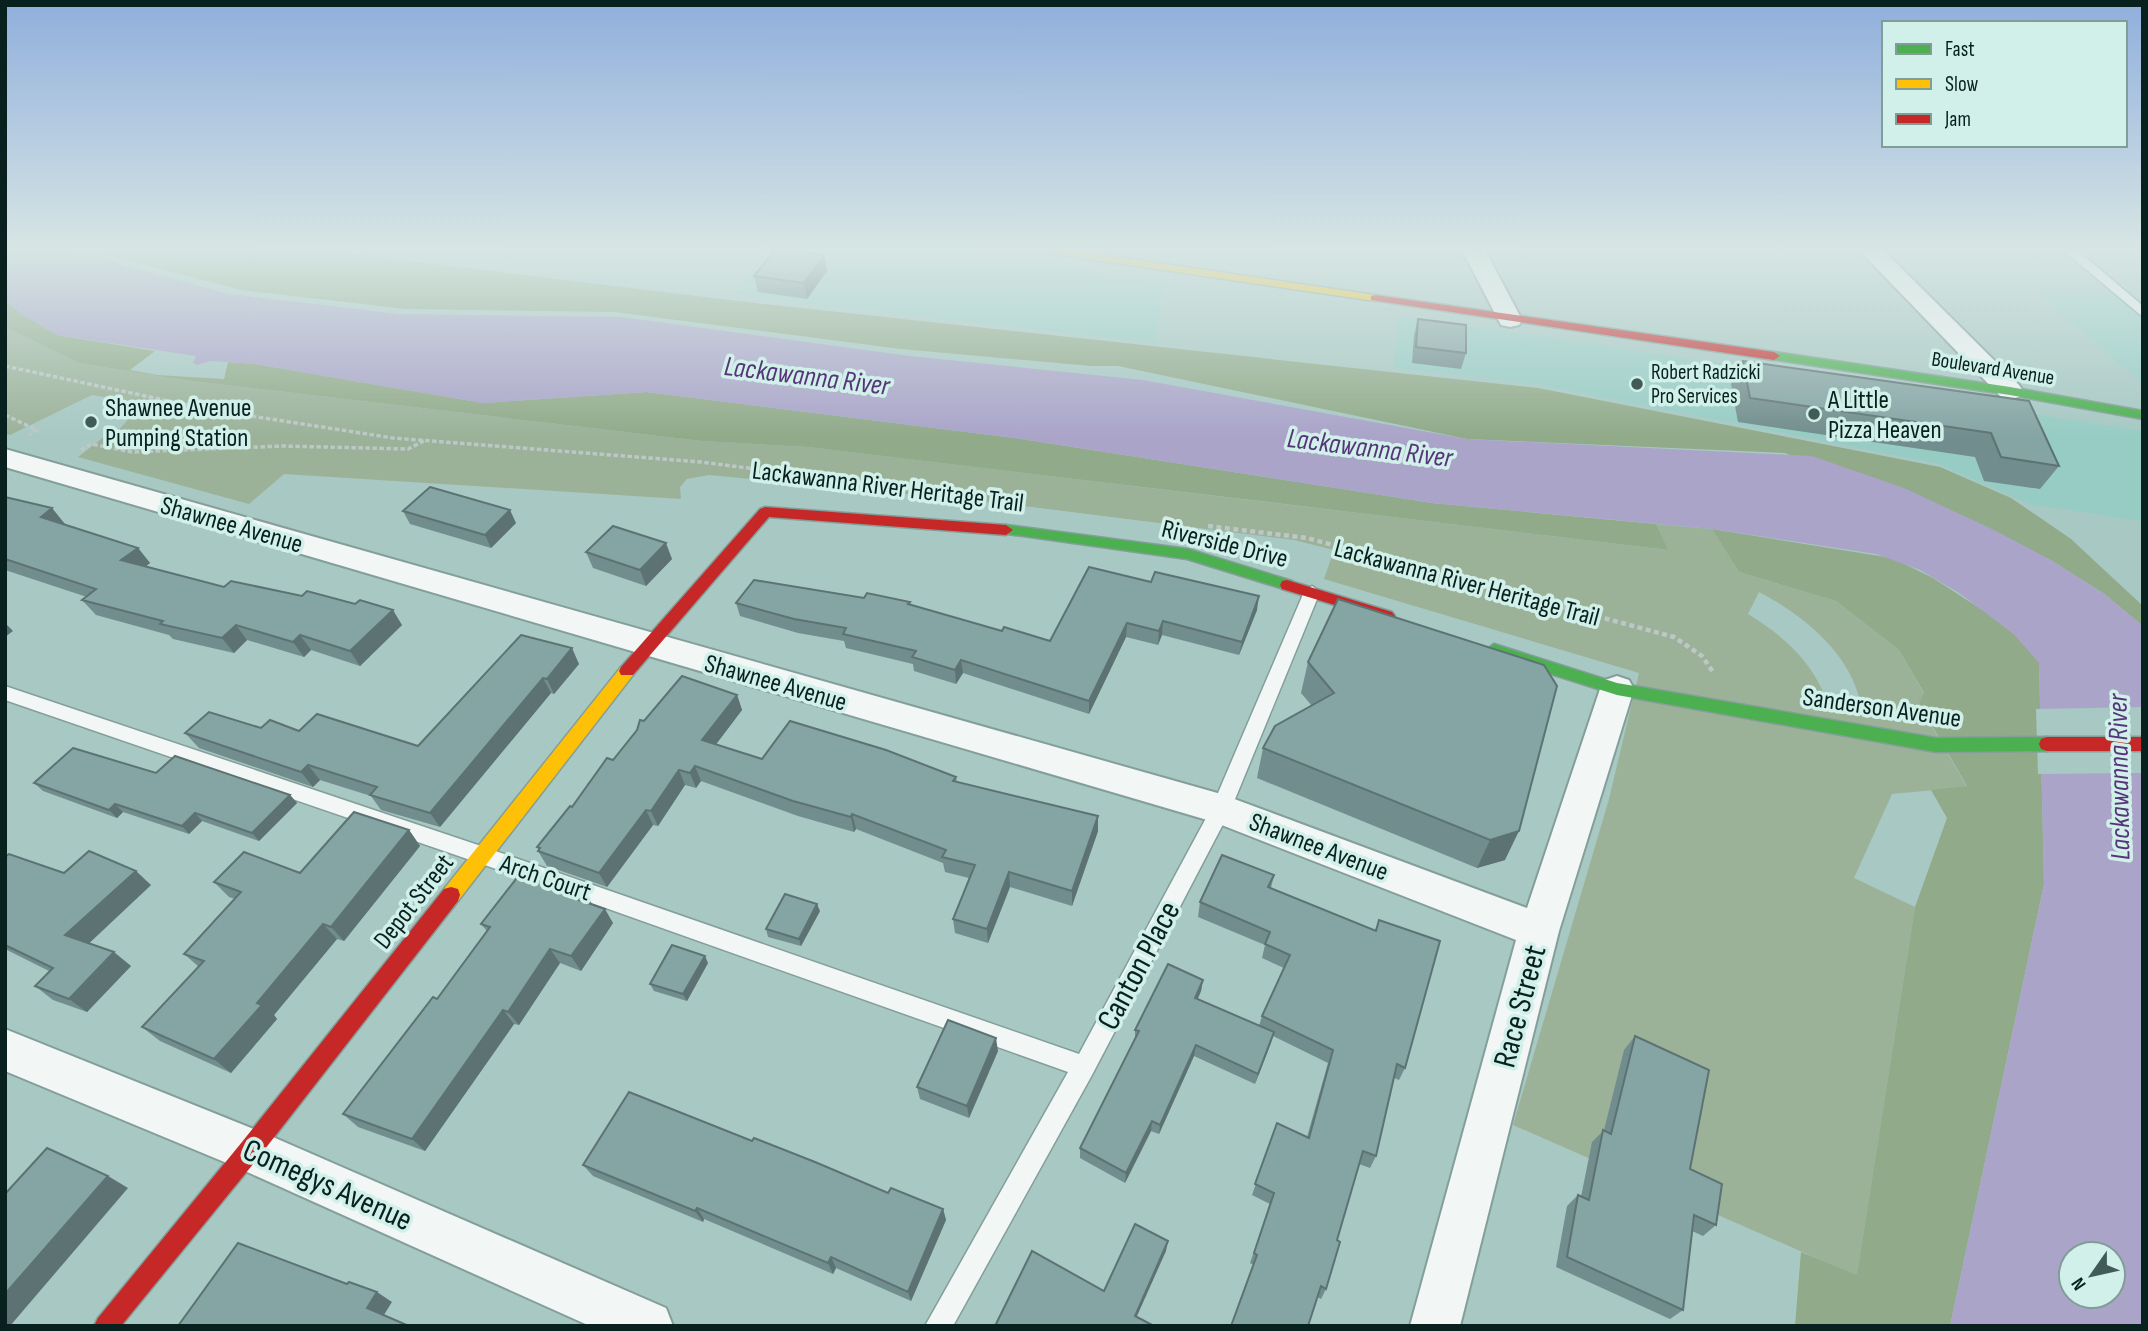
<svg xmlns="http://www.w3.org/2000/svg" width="2148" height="1331" viewBox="0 0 2148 1331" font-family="'Sofia Sans Condensed',sans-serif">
<rect width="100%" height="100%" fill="#a7c8c3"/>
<g fill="#96ccc4">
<path d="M768,250h185l210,33 -7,60 -423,-48z"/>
<path d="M2129,290l14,13v81l-105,-91z"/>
<path d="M1398,316l328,48 417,67v90l-114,-17 -93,-41 -400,-79 -142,-16z"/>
</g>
<path fill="#9bb299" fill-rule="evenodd" d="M5,327l74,36 97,16 526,62 106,6 859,103 -11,-26 56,5 27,43 97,29 63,49 25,44 -5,10 48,83 -75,7 -38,84 61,29 -58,369 -344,-151 96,-326 30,-126 -315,-94 10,-29 -40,-10 -294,-37 -291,-28 -22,4 -7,8 1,12 -397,-25 -35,30 -171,-47 31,-24 6,1 27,-30 -50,-9 -82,40 -5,-1zM1759,592c43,22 90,60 101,109l-35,-5c-16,-38 -43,-61 -77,-82z"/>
<g fill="#91aa89">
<path d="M88,250h251l53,9 354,43 792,86 402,79 71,31 60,41 72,67v20l-40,-33 -54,-34 -264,-106 -318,-14 -349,-73h-27l-190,-17 -286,-37 -209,-3 -165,-19z"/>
<path d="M5,300l15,13 37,22 98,16 -25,19 27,5 67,4 4,-17 27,2 228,39 164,-11 367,46 418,65 224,21 12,26 -860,-103 -106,-6 -526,-62 -97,-16 -74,-36z"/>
<path d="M1712,529l180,29 41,20 51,33 30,23 25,28 5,222 -94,442h-155l6,-74 56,23 58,-368 32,-89 -16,-28 36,-4 -48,-83 5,-10 -25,-43 -63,-49 -97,-29z"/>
</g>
<path fill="#aaa4c9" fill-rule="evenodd" d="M5,250h63l161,44 171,20 221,3 289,39 233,24 324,59 345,17 92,32 90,42 55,29 54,34 40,33v700h-193l94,-442 -5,-221 -25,-29 -55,-41 -39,-23 -44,-16 -164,-25 -280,-26 -418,-65 -367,-46 -164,11 -228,-39 -45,-3 -13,4 -4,-2 3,-7 -139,-21 -37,-22 -15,-13zM2071,1254h42v42h-42z"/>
<path fill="#a7c8c3" d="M2143,707v66l-105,1 -2,-65z"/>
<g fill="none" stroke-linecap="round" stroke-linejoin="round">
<g stroke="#849e9a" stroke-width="3">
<g id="lane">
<path d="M2063,250h14l66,56v11z"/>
<path d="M1312,586l8,6 -89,217 -139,266 -139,251h-28l143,-254 -589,-209 -474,-163v-14l476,160 598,208 133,-247 92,-215z"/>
</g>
</g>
<g stroke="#849e9a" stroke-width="4">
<g id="street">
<path d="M1462,250h23l37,70 -3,5 -9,2 -9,-2z"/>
<path d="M1859,250h24l136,135 4,6 -4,6 -9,2 -9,-2z"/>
<path d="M5,449l1216,345 306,114 73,-219 5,-9 12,-4 12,4 5,9 -75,242 -99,395h-50l106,-386 -302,-118 -1209,-355z"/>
<path d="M5,1029l261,105 400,174 7,18h-83l-356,-160 -229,-95z"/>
</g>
</g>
<g stroke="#849e9a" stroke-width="3">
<g id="fast">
<path d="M1774,352l236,35 133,24v8l-133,-24 -240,-36v-6z"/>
<path d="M1006,525l182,24 104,32 2,4 -7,5 -100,-31 -186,-26 -2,-3 2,-3z"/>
<path d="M1494,644l123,39 319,55 111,-1 6,2 2,5 -2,5 -6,2 -111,1 -319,-57 -129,-41 -2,-4z"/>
</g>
</g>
<g stroke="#849e9a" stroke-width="3">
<g id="slow">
<path d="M1042,250h29l304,45 6,3 -6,3 -328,-48z"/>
<path d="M627,665l8,6 -2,4 -175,226 -7,2 -7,-2 -2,-6 2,-6 177,-222z"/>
</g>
</g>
<g stroke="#849e9a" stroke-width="3">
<g id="jam">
<path d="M1375,295l399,57 6,4 -6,4 -403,-60v-4z"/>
<path d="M765,507l241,18 7,5 -7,5 -237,-18 -136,158h-12l-2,-4 2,-4 139,-158z"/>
<path d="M1287,580l105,32 3,4 -8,5 -105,-32 -2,-4 2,-4z"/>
<path d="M2047,737h96v14h-96l-6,-2 -2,-5 2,-5z"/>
<path d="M451,887l7,2 2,6 -2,6 -200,257 -137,168h-27l4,-8 144,-176 202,-253z"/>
</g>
</g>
<g stroke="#bdc7c6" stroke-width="3.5" stroke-dasharray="4.5 2.5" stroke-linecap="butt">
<path d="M5,366l201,43 187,29 308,24 241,31"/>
<path d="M5,415l32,15 -8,5"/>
<path d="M81,450l10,-6 41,8 151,-6 125,3 16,-8"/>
</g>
<path stroke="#bdc7c6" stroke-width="4.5" stroke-dasharray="5 3.5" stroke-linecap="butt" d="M1208,526l99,12 367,99 28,19 11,16"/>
<use href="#lane" fill="#f2f7f6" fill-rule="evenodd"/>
<use href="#street" fill="#f2f7f6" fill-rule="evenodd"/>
<use href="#fast" fill="#4caf50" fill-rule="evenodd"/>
<use href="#slow" fill="#ffc107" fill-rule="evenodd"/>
<use href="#jam" fill="#c62828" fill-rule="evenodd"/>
</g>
<g fill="#728d8d">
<path d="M824,255l3,16 -20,28 -49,-7 -4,-16z"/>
<path d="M1418,319l48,34 -5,16 -49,-6 2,-28z"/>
<path d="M1743,361l286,40 30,65 -19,23 -56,-8 -9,-24 -237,-35 -7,-38z"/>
<path d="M5,497l59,27 74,24 12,15 -5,4 79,20 178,38 -42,41 -49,-16 -7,7 -57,-17 -13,13 -61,-14 -4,-4 -73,-20 -14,-15 5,-3 -82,-27z"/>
<path d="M403,511l113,12 -25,25 -81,-24z"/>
<path d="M586,552l86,7 -26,27 -53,-18z"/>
<path d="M1089,567l168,43 -18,45 -77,-20 -4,10 -32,-8 -37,77 -126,-41 -7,11 -42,-13 -1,-7 -67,-16 -2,-7 -46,-8 -58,-17 -4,-13 128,-5 46,4v3l92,26 48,10z"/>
<path d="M1338,599l167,261 -28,8 -220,-90 6,-30 49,-42 -11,-13 7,-31z"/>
<path d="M521,635l58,29 -25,30 -3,-1 -111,134 -59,-17 -10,-14 -51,-16 -7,7 -114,-39 -14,-15 76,-5 38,3 119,15z"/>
<path d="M737,695l5,15 -26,34 46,15 194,18 1,5 141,49 -26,75 -62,-19 -22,56 -33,-10 -2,-14 16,-41 -24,-6 -2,-9 -87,-34 -2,3 -56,-16 -97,-35 -5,7 -11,-3 -27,41 -5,-1 -46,62 -60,-21 -9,-15 1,-1 -2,-3 76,-87 31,-39z"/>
<path d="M156,773l134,22 7,8 -38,38 -57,-20 -13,13 -66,-22 -6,6 -74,-27 -9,-8z"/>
<path d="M409,830l11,16 -76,95 -7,-2 -63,76 3,4 -46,54 -71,-32 -18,-14 57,-60 -15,-13 51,-55 -6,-2 -15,-15 86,-9z"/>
<path d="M5,857l59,16 87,12 -62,58 42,23 -44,46 -34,-12 -18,-14 14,-15 -44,-22z"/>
<path d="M1274,875l-3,13 104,42 4,-10 26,148 -6,12 -5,-2 -18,78 -6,12 -11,-4 -22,76 -11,49 -5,10 -71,-36 20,-59 -18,-9 25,-72 30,14 21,-74 -55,-27 -18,48 -61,-28 -35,78 -8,-3 -26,52 -45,-25v-10l55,-108v-10l68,-50 -2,11 -3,8 61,27 3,-10 22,-48 -22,-10 3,-13 -67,-28 2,-15z"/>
<path d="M592,904l21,19 -32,48 -21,-8 -41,62 -5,-1 -89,127 -67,-24 -15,-13 94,-115 50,-68 -6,-7z"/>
<path d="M820,911l-19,35 -33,-9 -2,-8z"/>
<path d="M708,963l-21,38 -33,-10 -4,-7z"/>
<path d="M1635,1036l55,133 26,56 -13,11 -11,-5 -9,79 -13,9 -114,-52 11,-61 11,-11 3,2 11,-55 12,-12 20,-80z"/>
<path d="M998,1051l-29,67 -49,-19 -3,-12z"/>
<path d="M752,1141l136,52 55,16 3,11 -35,81 -75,-33 -3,6 -129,-55 -1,3 -110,-46 -10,-11z"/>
</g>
<g fill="#5d7373">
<path d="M824,255l3,16 -20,28 -3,-16z"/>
<path d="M52,508l13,16 -11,8 -13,-15z"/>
<path d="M510,510l6,13 -25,25 -6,-13z"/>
<path d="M666,543l6,16 -26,27 -6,-16z"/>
<path d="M138,548l12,15 -17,13 -12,-16z"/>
<path d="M1259,596l-2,14 -18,45 3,-13z"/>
<path d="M393,610l9,15 -42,41 -10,-15z"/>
<path d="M1163,621l-1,14 -4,10 1,-14z"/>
<path d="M5,623l8,8 -8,6z"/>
<path d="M1127,623l-1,14 -37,77v-13z"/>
<path d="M236,625l11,15 -13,13 -12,-15z"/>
<path d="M300,635l11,15 -7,7 -11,-15z"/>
<path d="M572,648l7,16 -25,30 -7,-15z"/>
<path d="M961,660l2,13 -7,11 -1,-14z"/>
<path d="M543,678l8,15 -111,134 -10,-14z"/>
<path d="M737,695l5,15 -34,45 -6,-15z"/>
<path d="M308,765l12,15 -7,7 -12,-15z"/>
<path d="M695,766l6,15 -5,7 -6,-15z"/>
<path d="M679,770l6,15 -27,41 -7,-15z"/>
<path d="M290,795l7,8 -38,38 -7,-8z"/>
<path d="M115,804l8,8 -6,6 -8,-8z"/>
<path d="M646,810l7,15 -46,62 -8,-14z"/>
<path d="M195,813l7,8 -13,13 -7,-8z"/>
<path d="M852,814l4,15 -2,3 -3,-15z"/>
<path d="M1098,816v15l-26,75v-15z"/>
<path d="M409,830l11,16 -76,95 -13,-14z"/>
<path d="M1519,831l-14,29 -28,8 13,-28z"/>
<path d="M136,871l15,14 -68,64 -18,-14z"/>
<path d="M1009,872l1,15 -22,56 -1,-14z"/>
<path d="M585,892l8,14 -14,-6z"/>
<path d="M817,904l3,7 -19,35 -2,-7z"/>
<path d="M605,909l8,14 -32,48 -10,-15z"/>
<path d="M323,924l14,15 -63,76 3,4 -46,54 -17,-14 43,-56z"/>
<path d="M550,949l10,14 -41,62 -11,-13z"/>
<path d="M114,952l17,14 -44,46 -18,-13z"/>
<path d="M705,956l3,7 -21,38 -4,-7z"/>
<path d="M1203,980l-2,11 -8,17 2,-10z"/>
<path d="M503,1010l11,14 -89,127 -13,-12z"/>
<path d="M1274,1032l-3,11 -16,41 3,-10z"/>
<path d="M996,1038l2,13 -29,67 -2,-12z"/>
<path d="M1196,1045l-2,11 -35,78 1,-9z"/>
<path d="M1152,1121l-1,10 -26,52 1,-10z"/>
<path d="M108,1176l20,12 -118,138h-5v-32z"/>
<path d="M697,1208l7,11 -1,3 -8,-11z"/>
<path d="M943,1209l3,11 -35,81 -3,-9z"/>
<path d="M1168,1241l-2,10 -33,74 2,-9z"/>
<path d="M831,1257l5,11 -3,6 -5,-11z"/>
<path d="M377,1292l15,10 -10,16 -15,-10z"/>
</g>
<g fill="#85a4a4" stroke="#5d7373" stroke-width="2">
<path d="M775,250h10l39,5 -20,28 -50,-7z"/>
<path d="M1418,319l48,6v28l-50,-6z"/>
<path d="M1743,361l286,40 30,65 -58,-9 -10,-24 -241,-35z"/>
<path d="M430,487l80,23 -25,25 -82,-24z"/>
<path d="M5,497l47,11 -11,9 97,31 -17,12 103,27 7,-6 71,15 5,-5 48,13 5,-4 33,10 -43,41 -50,-16 -7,7 -57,-17 -14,13 -62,-14 3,-3 -81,-21 14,-11 -91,-30z"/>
<path d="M613,526l53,17 -26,27 -54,-18z"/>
<path d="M1089,567l62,15 4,-10 104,24 -17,46 -79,-21 -4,10 -32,-8 -38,78 -128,-41 -6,10 -43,-13 4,-6 -73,-17 3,-6 -52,-9 -58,-16 18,-23 110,18 3,-5 43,9 -2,2 94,27 2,-4 46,14z"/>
<path d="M1338,599l206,66 13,21 -38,145 -29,9 -227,-92 12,-22 59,-33 -26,-31z"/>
<path d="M521,635l51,13 -25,31 -4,-1 -113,135 -60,-18 7,-8 -69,-22 -7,7 -116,-39 24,-21 52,16 9,-8 29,11 18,-17 101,32z"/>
<path d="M682,676l55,19 -35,45 60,19 28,-38 96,29 70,27 -3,4 145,35 -26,75 -63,-19 -22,57 -34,-10 22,-54 -33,-8 4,-7 -94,-36 -1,3 -58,-16 -98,-35 -5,7 -11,-3 -28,41 -5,-1 -47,63 -61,-22 2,-3 -3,-1 33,-41 2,1 35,-49 6,2 24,-30 3,-10 4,1z"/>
<path d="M73,748l83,25 19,-17 115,39 -38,38 -57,-20 -13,13 -67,-22 -6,6 -75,-27z"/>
<path d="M354,812l55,18 -78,97 -8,-3 -66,79 5,2 -48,54 -72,-32 62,-66 -20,-7 57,-62 -27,-10 30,-30 56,21z"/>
<path d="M89,851l47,20 -71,64 49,17 -45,47 -34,-13 18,-18 -48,-23v-88l4,-3 55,19z"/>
<path d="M1222,855l52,20 -6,12 108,44 3,-11 61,21 -35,127 -8,-4 -21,92 -13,-5 -26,89 3,2 -14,47 -5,-3 -13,40h-77l26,-71 -3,-2 20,-60 -19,-9 22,-61 32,15 24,-88 -71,-34 28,-61 -25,-11 5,-12 -70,-30z"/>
<path d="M523,870l62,22 -6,8 26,9 -34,47 -21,-7 -42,63 -5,-2 -91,129 -69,-25 90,-117 4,2 53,-72 -9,-3z"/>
<path d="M785,894l32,10 -18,35 -33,-10z"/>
<path d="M672,945l33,11 -22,38 -33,-10z"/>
<path d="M1168,964l35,16 -8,18 79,34 -16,42 -62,-29 -36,80 -8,-4 -26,52 -46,-25 59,-117 -4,-1z"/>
<path d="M948,1020l48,18 -29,68 -50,-19z"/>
<path d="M1635,1036l74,34 -19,99 32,15 -6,41 -22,-10 -11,95 -116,-53 11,-62 11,5 14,-70 8,4z"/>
<path d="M629,1092l123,49 2,-3 61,24 73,31 3,-5 52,21 -35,83 -77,-35 -3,6 -131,-55 -2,3 -112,-46z"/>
<path d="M47,1148l61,28 -103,118v-100z"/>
<path d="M1135,1224l33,17 -33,75 19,10h-159l37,-75 72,40z"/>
<path d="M238,1243l109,41 2,-2 28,10 -10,16 42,18h-231z"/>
</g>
<linearGradient id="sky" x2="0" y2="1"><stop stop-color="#8faedc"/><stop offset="0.57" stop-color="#d7e6e4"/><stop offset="1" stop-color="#d7e6e4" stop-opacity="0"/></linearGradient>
<rect width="2148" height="437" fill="url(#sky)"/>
<g fill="#405b58" stroke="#d2f0ea" stroke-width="2.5">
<circle cx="1637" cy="384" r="7"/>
<circle cx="1814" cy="414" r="7"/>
<circle cx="91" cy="422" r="7"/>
</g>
<g text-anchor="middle" stroke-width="7" stroke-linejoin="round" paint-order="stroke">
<g font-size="21" fill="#08211e" stroke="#d2f0ea">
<text transform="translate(1993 368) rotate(9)" y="7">Boulevard Avenue</text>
</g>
<g font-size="21" fill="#08211e" stroke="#d2f0ea" text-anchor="start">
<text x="1651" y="379">Robert Radzicki<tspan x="1651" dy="24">Pro Services</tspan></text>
</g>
<g font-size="26" fill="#08211e" stroke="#d2f0ea" text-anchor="start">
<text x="1828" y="408">A Little<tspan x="1828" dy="30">Pizza Heaven</tspan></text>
<text x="105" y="416">Shawnee Avenue<tspan x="105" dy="30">Pumping Station</tspan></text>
</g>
<g font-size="26" fill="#08211e" stroke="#d2f0ea">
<text transform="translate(888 486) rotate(7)" y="9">Lackawanna River Heritage Trail</text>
<text transform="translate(232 524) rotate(16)" y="9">Shawnee Avenue</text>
<text transform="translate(1225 543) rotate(14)" y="9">Riverside Drive</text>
<text transform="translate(1467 582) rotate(15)" y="9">Lackawanna River Heritage Trail</text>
<text transform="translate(776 682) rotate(16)" y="9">Shawnee Avenue</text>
<text transform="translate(1882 707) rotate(8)" y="9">Sanderson Avenue</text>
<text transform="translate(1319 846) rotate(21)" y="9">Shawnee Avenue</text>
<text transform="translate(546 877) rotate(19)" y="9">Arch Court</text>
<text transform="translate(413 901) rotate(-52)" y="9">Depot Street</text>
</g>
<g font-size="28" font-style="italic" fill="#553679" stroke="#d2f0ea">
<text transform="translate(807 375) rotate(7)" y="10">Lackawanna River</text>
<text transform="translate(1370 447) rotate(7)" y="10">Lackawanna River</text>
<text transform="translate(2118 777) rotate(-91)" y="10">Lackawanna River</text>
</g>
<g font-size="32" fill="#08211e" stroke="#d2f0ea">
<text transform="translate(1138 965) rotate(-62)" y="11">Canton Place</text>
<text transform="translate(1519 1006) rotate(-75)" y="11">Race Street</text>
<text transform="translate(328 1184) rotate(24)" y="11">Comegys Avenue</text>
</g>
</g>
<rect width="2148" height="1331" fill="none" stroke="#08211e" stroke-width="14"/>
<rect x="1882" y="21" width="245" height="126" fill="#d2f0ea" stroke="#819d98" stroke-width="2"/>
<rect x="1896" y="44" width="35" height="10" fill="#4caf50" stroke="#819d98" stroke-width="2"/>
<text x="1945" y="56" font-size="21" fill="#08211e">Fast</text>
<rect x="1896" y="79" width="35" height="10" fill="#ffc107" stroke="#819d98" stroke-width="2"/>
<text x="1945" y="91" font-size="21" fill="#08211e">Slow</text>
<rect x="1896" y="114" width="35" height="10" fill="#c62828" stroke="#819d98" stroke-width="2"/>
<text x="1945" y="126" font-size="21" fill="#08211e">Jam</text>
<g transform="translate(2092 1275) rotate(236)"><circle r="33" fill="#d2f0ea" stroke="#819d98" stroke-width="2"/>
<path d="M0-5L12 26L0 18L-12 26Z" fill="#405b58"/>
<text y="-10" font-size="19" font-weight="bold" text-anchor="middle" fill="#08211e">N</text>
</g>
</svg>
